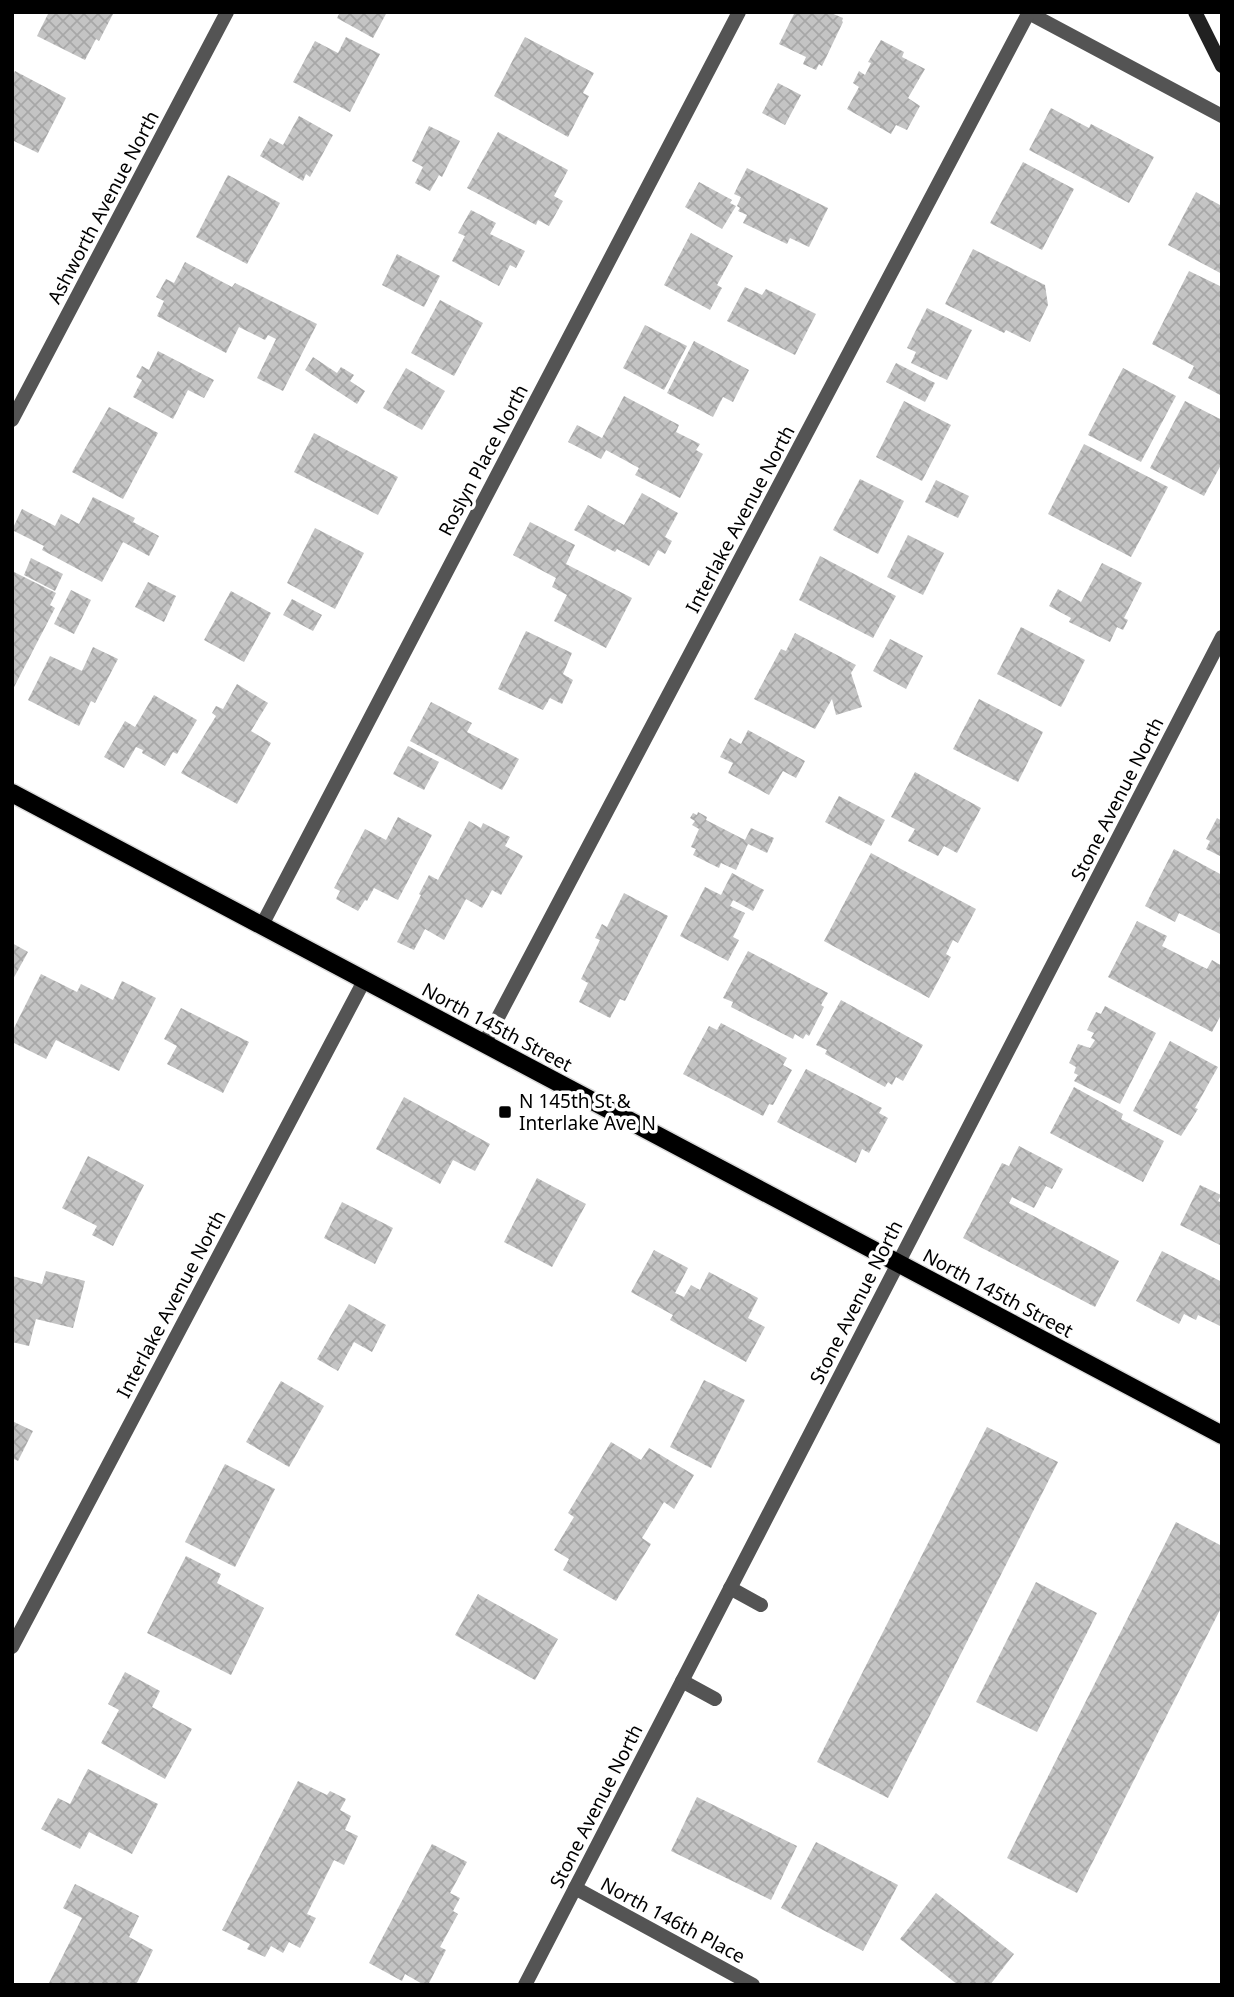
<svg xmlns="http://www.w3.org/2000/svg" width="1234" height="1997" viewBox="0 0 1234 1997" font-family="'Noto Sans',sans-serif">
<defs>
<pattern id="building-cross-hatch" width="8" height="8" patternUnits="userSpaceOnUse" patternTransform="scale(1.75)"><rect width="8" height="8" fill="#c4c4c4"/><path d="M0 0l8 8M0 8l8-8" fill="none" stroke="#a7a7a7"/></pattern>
</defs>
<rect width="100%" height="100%" fill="#fff"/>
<g fill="url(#building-cross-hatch)">
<path d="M49,12h65l-15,29 -3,-2 -11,21 -48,-24z"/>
<path d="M340,12h47l-14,26 -36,-20z"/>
<path d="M795,12h31l5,2v-1l12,5 -1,3 1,1 -21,44 -3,-2 -3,6 -13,-6 3,-7 -27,-13z"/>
<path d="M346,37l34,17 -30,58 -57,-30 22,-41 23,12z"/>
<path d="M525,37l69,36 -11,20 6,3 -21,41 -74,-41z"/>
<path d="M881,40l23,12 -2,5 23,12 -17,29 12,8 -13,24 -11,-5 -5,9 -44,-25 12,-22 -6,-4 6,-12 6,4 6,-12 -3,-1z"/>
<path d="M15,71l51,27 -28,55 -26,-13v-63z"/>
<path d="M778,83l23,12 -16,30 -23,-12z"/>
<path d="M1051,108l38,20 2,-4 63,33 -25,46 -100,-53z"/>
<path d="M299,116l34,19 -23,42 -4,-3 -3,7 -43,-25 10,-18 13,7z"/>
<path d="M429,126l31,15 -18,36 -3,-2 -9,16 -15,-8 8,-16 -11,-6z"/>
<path d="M498,132l70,38 -14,26 9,5 -14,25 -11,-6 -2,5 -69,-37z"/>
<path d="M1023,162l51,27 -32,61 -52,-27z"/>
<path d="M747,168l81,40 -19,39 -19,-9 -3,6 -44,-21 4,-8 -9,-4 2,-3 -3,-2 4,-9 -7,-3z"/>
<path d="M228,175l52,28 -33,61 -51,-27z"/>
<path d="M699,182l33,18 -2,3 6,3 -14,23 -37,-22z"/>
<path d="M1196,192l24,13 2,2v67l-54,-29z"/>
<path d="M471,210l25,13 -6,11 35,17 -9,17 -6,-3 -11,21 -47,-25 13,-25 -7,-3z"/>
<path d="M691,233l42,23 -16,29 5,3 -12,22 -46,-25z"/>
<path d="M973,249l72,36 3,20 -18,37 -24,-12 -2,3 -59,-29z"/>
<path d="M397,254l43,22 -16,31 -42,-22z"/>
<path d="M185,262l47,25 3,-4 82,41 -34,67 -26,-13 19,-39 -8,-4 -3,5 -26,-13 -13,26 -69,-37 7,-15 -8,-4 10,-18 8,4z"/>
<path d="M1189,271l33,16v109l-34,-18 6,-12 -42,-22z"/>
<path d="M745,287l17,8 4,-6 50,25 -21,41 -68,-34z"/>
<path d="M440,300l43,23 -29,53 -43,-23z"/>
<path d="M927,308l45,22 -25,50 -36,-17 5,-11 -9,-4z"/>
<path d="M645,325l42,21 -23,44 -41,-22z"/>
<path d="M694,341l55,29 -16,32 -10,-5 -10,20 -46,-24z"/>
<path d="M158,351l56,29 -10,18 -16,-8 -15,29 -40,-22 9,-17 -6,-3 6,-11 7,4z"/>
<path d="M313,357l24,16 4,-6 13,8 -4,6 15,10 -8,13 -52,-34z"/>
<path d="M896,363l39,20 -10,19 -39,-20z"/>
<path d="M406,368l39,23 -23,39 -39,-22z"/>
<path d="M1123,368l53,28 -35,66 -53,-27z"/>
<path d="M624,396l55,29 -3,7 24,12 -4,6 7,4 -23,44 -45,-23 4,-7 -33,-18 -5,9 -33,-17 9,-17 25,13z"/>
<path d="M904,401l47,24 -29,56 -46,-24z"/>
<path d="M1185,401l37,19v43l-18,33 -54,-28z"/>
<path d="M109,407l49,26 -35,66 -51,-27z"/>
<path d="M314,433l84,44 -20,38 -84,-43z"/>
<path d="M1084,444l84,43 -37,70 -83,-43z"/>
<path d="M860,479l44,22 -26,53 -45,-24z"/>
<path d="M936,480l33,16 -11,22 -33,-16z"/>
<path d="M642,493l36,20 -13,24 7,4 -7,13 -7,-4 -9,16 -32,-17 -2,3 -41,-22 14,-25 36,20z"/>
<path d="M93,497l42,21 -2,4 26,14 -10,20 -26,-14 -21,40 -60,-32 2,-4 -32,-16 10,-21 33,17 6,-12 18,10z"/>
<path d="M530,522l45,23 -9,19 66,34 -26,50 -52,-27 13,-26 -15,-8 4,-9 -43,-23z"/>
<path d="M315,528l49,25 -29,56 -48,-26z"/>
<path d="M908,535l36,18 -21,42 -36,-18z"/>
<path d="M820,556l76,40 -23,42 -74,-38z"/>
<path d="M31,558l32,16 -8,17 -31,-16z"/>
<path d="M1102,563l40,20 -18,35 4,2 -5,10 -6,-3 -7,15 -41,-20 2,-4 -22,-12 9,-17 23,13z"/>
<path d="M12,571l44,22 -6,12 5,3 -43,83z"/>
<path d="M148,582l28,14 -12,26 -29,-15z"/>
<path d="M71,590l20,10 -17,34 -20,-10z"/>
<path d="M231,591l40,22 -27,49 -40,-22z"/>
<path d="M292,599l30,16 -9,16 -30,-16z"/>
<path d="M1021,627l64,33 -24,47 -64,-33z"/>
<path d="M526,631l46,22 -9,21 10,6 -11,24 -12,-6 -7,12 -45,-21z"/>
<path d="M795,633l61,32 -5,8 11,34 -26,8 -4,-16 -17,30 -61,-30 27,-50 5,2z"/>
<path d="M890,639l33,17 -17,33 -33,-18z"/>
<path d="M93,647l25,12 -23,44 -4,-2 -12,25 -51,-26 22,-44 32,15z"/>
<path d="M237,684l31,19 -17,28 20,12 -34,61 -56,-31 35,-57 -4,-3 4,-7 7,3z"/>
<path d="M154,695l43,25 -20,34 -4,-2 -8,14 -23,-13 1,-3 -7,-3 -12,21 -20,-11 21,-36 10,6z"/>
<path d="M979,699l64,33 -25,50 -65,-33z"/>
<path d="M431,702l41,21 -5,9 52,27 -17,31 -92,-49z"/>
<path d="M748,730l57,31 -9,17 -13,-7 -14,24 -41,-22 5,-10 -13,-6 10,-19 11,6z"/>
<path d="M408,746l31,16 -15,28 -31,-16z"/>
<path d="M915,772l66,36 -24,45 -13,-7 -6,10 -30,-15 7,-12 -24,-12z"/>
<path d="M839,796l46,24 -14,26 -46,-24z"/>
<path d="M698,812l9,5 -1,3 39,20 6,-12 23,10 -7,15 -19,-9 -12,26 -15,-7 -2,5 -26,-13 3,-6 -5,-2 8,-18 -7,-4 3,-4 -5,-3 3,-5 4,2z"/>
<path d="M398,817l34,18 -34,65 -24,-12 -7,13 -2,-1 -7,11 -22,-12 4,-8 -6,-3 31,-59 21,11z"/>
<path d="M1217,818l5,3v36l-16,-8 4,-8 -4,-2z"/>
<path d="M469,821l12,7 2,-5 27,14 -5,9 18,10 -22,39 -9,-5 -10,18 -16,-9 -22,41 -19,-11 -11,21 -17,-8 24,-47 -2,-1 10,-19 9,5z"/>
<path d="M1174,849l48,26v60l-43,-22 -4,9 -30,-16z"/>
<path d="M871,853l105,56 -18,34 -5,-3 -7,14 5,3 -22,41 -105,-57z"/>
<path d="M732,873l32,17 -11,21 -20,-11 -3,6 15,7 -12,24 6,3 -11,21 -48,-25 25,-49 16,8z"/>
<path d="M624,893l44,23 -43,85 -5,-2 -10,19 -31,-16 9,-19 -7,-4 19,-39 -5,-2 7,-14 5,3z"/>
<path d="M1137,921l30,15 -5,10 45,23 5,-9 10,6v47l-10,19 -104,-55z"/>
<path d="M12,943l16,9 -16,29z"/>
<path d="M748,951l80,42 -7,12 3,2 -15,29 -3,-2 -3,5 -8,-5 -2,5 -62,-32 2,-5 -10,-4z"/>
<path d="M41,974l36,18 4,-8 32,16 9,-19 34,17 -37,73 -63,-31 -10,19 -34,-17v-10z"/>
<path d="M841,1000l82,45 -20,36 -7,-4 -4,8 -4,-3 -3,5 -60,-33 2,-4 -11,-5z"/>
<path d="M1105,1006l51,27 -36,71 -46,-23 4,-6 -4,-2 2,-6 -7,-4 9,-19 12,4 5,-8 -4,-2 3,-5 -7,-3 9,-18 5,2z"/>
<path d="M181,1008l68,34 -26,51 -56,-29 10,-18 -13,-7z"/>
<path d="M721,1023l66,35 -4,7 9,5 -19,35 -4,-1 -6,12 -80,-42 26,-48 8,4z"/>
<path d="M1170,1041l48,26 -23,41 3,1 -17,27 -48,-25z"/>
<path d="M806,1069l76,39 -3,5 9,5 -19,35 -7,-4 -6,14 -79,-41z"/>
<path d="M1074,1087l49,27 -2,5 43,22 -21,41 -93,-49z"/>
<path d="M404,1097l86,47 -15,27 -22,-11 -13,24 -64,-35z"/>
<path d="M1019,1146l44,23 -11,20 -6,-3 -12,22 -22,-11 -3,6 110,58 -24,46 -132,-69 39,-75 7,3z"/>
<path d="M88,1156l56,29 -31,61 -21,-11 5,-9 -35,-18z"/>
<path d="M537,1178l49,26 -34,63 -48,-25z"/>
<path d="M1200,1185l21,10 -3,6 4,2v43l-42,-21z"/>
<path d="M342,1202l51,26 -18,36 -51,-26z"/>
<path d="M654,1250l34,18 -13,25 9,4 7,-12 9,5 9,-18 49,26 -10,20 17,9 -19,35 -76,-42 3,-5 -42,-23z"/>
<path d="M1162,1251l60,31v45l-24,-12 -2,5 -12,-6 -5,10 -43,-23z"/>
<path d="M46,1271l39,10 -12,47 -37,-9 -7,27 -17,-4v-66l30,8z"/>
<path d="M349,1304l37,21 -14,27 -18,-10 -16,29 -21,-12z"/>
<path d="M704,1380l41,20 -34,68 -41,-21z"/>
<path d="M281,1381l43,25 -35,61 -43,-25z"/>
<path d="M12,1421l21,10 -15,30 -6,-3z"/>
<path d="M987,1427l71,35 -170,336 -71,-36z"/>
<path d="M611,1442l30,18 8,-12 45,27 -20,34 -10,-7 -22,36 9,6 -35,57 -53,-31 6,-11 -15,-9 20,-33 -6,-4z"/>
<path d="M225,1464l50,25 -40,78 -50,-25z"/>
<path d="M1176,1522l46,24v60l-145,287 -70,-35z"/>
<path d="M186,1556l35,18 -4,9 47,25 -33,67 -84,-42z"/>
<path d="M1036,1582l61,31 -60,119 -61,-30z"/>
<path d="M478,1594l80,45 -23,41 -80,-45z"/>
<path d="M125,1672l35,19 -8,16 40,22 -27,50 -64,-36 18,-33 -11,-6z"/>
<path d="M88,1769l70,35 -26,50 -43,-22 -9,17 -39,-20 17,-31 12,6z"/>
<path d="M298,1781l29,14 3,-4 16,8 -6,11 11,6 -6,14 13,6 -14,29 -10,-5 -27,54 9,4 -16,30 -11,-6 -6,11 -12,-7 -6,11 -18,-8 3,-5 -28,-14z"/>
<path d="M697,1797l100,49 -26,54 -100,-49z"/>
<path d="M816,1842l82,43 -35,66 -82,-43z"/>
<path d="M432,1844l35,18 -17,31 10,5 -7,13 5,3 -18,33 6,3 -18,35h-4l-19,-11 -3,7 -33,-18z"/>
<path d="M75,1884l64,32 -10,21 24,13 -17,35h-88l34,-67 -19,-10z"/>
<path d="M936,1893l78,61 -24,31h-32l-58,-46z"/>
</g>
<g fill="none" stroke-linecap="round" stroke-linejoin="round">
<g stroke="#dbdbdb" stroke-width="21">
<path id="primary" d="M12,793l1210,642"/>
</g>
<g stroke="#545454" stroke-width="14">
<path d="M730,1588l31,17"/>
<path d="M682,1681l33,18"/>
</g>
<g stroke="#545454" stroke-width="14">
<path d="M1027,12l195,104"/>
<path d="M12,420l215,-408"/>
<path d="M262,925l477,-913"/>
<path d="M484,1044l545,-1032"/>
<path d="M12,1647l353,-668"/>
<path d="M575,1888l178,97"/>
<path d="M525,1985l697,-1348"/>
</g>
<path stroke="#212121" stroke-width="14" d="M1195,12l27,54"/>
<use href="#primary" stroke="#000" stroke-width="18"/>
</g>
<rect fill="#000" stroke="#fff" stroke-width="2.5" x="498" y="1105" width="14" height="14" rx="3.5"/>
<g text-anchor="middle" stroke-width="7" stroke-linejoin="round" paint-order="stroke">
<g font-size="19" fill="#000" stroke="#fff">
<text transform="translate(103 207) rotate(-62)" y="7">Ashworth Avenue North</text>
<text transform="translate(483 460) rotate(-62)" y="7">Roslyn Place North</text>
<text transform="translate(740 519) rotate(-62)" y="7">Interlake Avenue North</text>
<text transform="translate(1117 799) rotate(-63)" y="7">Stone Avenue North</text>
<text transform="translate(497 1027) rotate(28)" y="7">North 145th Street</text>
<text transform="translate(998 1293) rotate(28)" y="7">North 145th Street</text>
<text transform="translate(856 1302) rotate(-63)" y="7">Stone Avenue North</text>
<text transform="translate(171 1304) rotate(-62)" y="7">Interlake Avenue North</text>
<text transform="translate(596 1806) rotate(-63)" y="7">Stone Avenue North</text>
<text transform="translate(673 1920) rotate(28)" y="7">North 146th Place</text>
</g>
<g font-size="19" fill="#000" stroke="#fff" text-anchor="start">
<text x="519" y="1108">N 145th St &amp;<tspan x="519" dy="22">Interlake Ave N</tspan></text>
</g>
</g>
<rect width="1234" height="1997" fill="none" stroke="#000000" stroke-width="28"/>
</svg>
